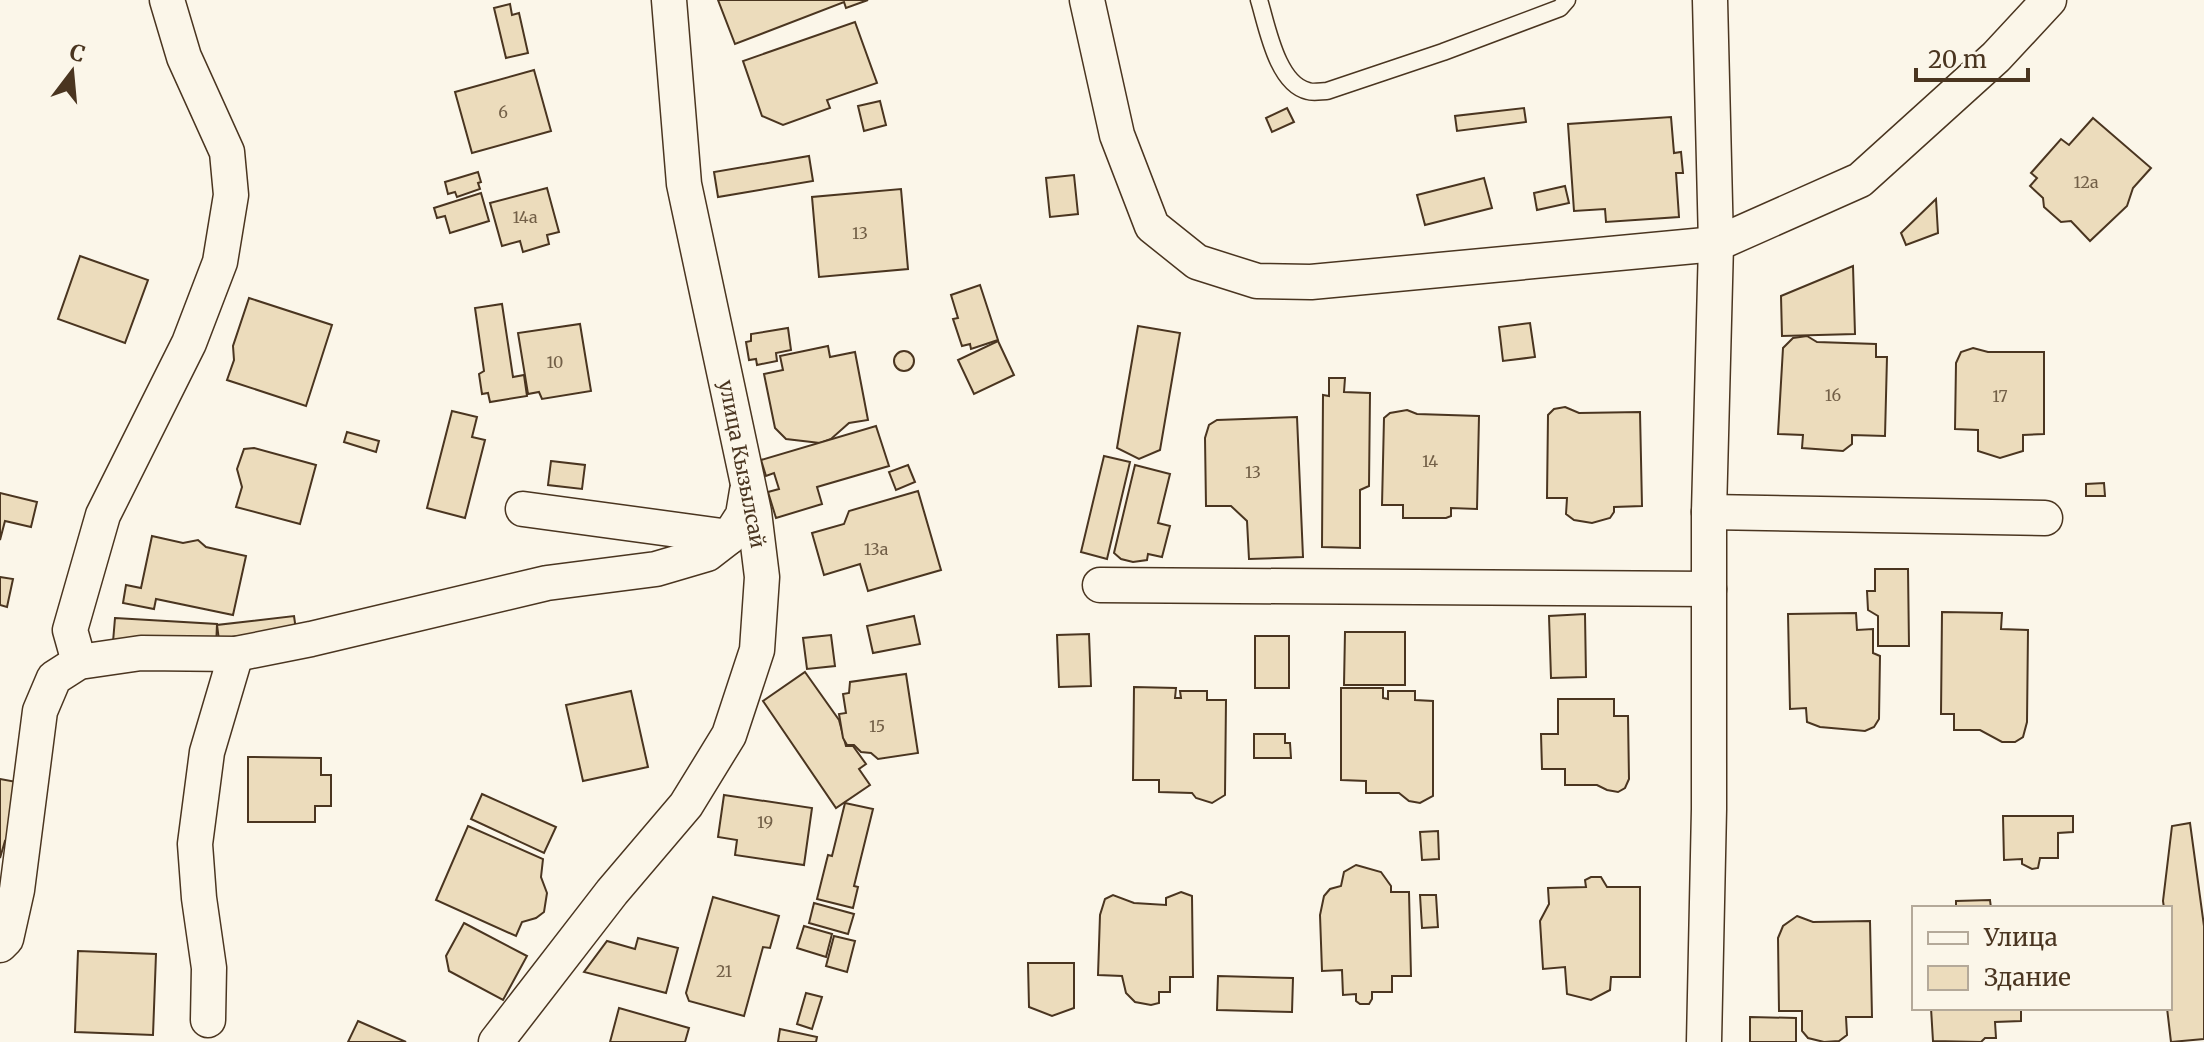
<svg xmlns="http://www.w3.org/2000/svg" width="2204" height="1042" viewBox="0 0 2204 1042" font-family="Merriweather,serif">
<rect width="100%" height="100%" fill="#fbf6e9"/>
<g fill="#ecdcbc" stroke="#4a3520" stroke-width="2">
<path d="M718,0h150l-22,8 -2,-6 -109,42z"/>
<path d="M510,4l2,11 7,-2 9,40 -22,5 -12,-50z"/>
<path d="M855,22l22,61 -50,17 3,8 -47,17 -21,-9 -19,-55z"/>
<path d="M534,70l17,61 -79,22 -17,-61z"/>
<path d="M880,101l6,24 -22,6 -6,-25z"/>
<path d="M1287,108l7,14 -22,10 -6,-14z"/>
<path d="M1524,108l2,14 -69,9 -2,-15z"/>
<path d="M1671,117l3,36 7,-1 2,21h-7l3,44 -73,5 -1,-13 -31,2 -6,-87z"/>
<path d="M2093,118l58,50 -18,20 -6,18 -37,35 -19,-20 -10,1 -17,-15 -1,-9 -13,-12 7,-8 -6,-5 30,-34 8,6z"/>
<path d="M809,156l4,25 -95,16 -4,-25z"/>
<path d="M478,172l3,10 -3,1 2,6 -23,8 -2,-5 -7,2 -3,-12z"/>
<path d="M1074,175l4,39 -28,3 -4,-39z"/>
<path d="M1484,178l8,30 -67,17 -8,-30z"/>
<path d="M1565,186l4,17 -32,7 -3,-17z"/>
<path d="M547,188l12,44 -12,3 2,9 -26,8 -3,-11 -18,5 -12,-43z"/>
<path d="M901,189l7,80 -89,8 -7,-80z"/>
<path d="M481,193l8,28 -39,12 -5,-17 -8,2 -3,-10z"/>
<path d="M1936,199l2,34 -32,12 -5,-12z"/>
<path d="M80,256l68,24 -23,63 -67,-24z"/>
<path d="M1853,266l2,68 -73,2 -1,-40z"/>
<path d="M980,285l18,55 -27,9 -1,-5 -8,2 -9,-27 5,-1 -7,-23z"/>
<path d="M249,298l83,27 -26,81 -79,-26 7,-20 -1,-14z"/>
<path d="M502,304l11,73 11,-2 3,21 -37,6 -2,-9 -6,1 -3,-20 5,-3 -9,-63z"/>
<path d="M1530,323l5,34 -32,4 -4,-34z"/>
<path d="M580,324l11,67 -49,8 -3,-7 -11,2 -10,-61z"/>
<path d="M1138,326l42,7 -20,117 -21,9 -22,-11z"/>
<path d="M788,328l3,22 -15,3 1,8 -20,4 -1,-6 -7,1 -3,-18 5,-1v-7z"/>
<path d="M1807,336l10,6 59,2v13h11l-2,79 -33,-1v9l-9,7 -41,-3 1,-13 -25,-1 5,-86 10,-10z"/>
<path d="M998,341l16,34 -40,19 -16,-34z"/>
<path d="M828,346l2,11 25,-5 13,68 -19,3 -18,16 -11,4 -34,-4 -11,-11 -11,-54 19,-4 -3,-14z"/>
<path d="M1973,348l15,4h56v82l-21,1v16l-23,7 -22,-7v-21l-23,-1 1,-66 5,-11z"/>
<circle cx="904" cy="361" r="10"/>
<path d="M1329,378h16l-1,14 26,1 -1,93 -9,4v58l-38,-1 1,-152 6,1z"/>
<path d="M1565,407l14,6 61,-1 2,94 -28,1v5l-4,6 -18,5 -18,-3 -8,-6 1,-16h-20l1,-83 6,-6z"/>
<path d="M1407,410l10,4 62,2 -2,93 -26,-1v8l-5,2h-43v-13h-21l2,-87 6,-5z"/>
<path d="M452,411l25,6 -5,20 13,3 -20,78 -38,-10z"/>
<path d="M1297,417l6,140 -54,2 -2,-38 -16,-15h-25l-1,-68 4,-13 8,-5z"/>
<path d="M876,426l13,40 -72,21 5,17 -46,14 -8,-26 11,-3 -5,-16 -8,3 -5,-16z"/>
<path d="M347,432l32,9 -3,11 -32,-10z"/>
<path d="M254,448l62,17 -16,59 -64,-17 6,-20 -5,-18 7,-20z"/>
<path d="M1104,456l26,6 -23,97 -26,-7z"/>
<path d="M551,461l34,4 -3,24 -34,-4z"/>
<path d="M908,465l7,17 -19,8 -7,-18z"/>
<path d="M1135,465l35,9 -12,49 12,3 -8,31 -14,-3 -1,6 -14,2 -12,-3 -7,-6z"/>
<path d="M2104,483l1,13h-19v-12z"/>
<path d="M918,491l23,79 -73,21 -8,-27 -36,11 -12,-42 32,-9 5,-13z"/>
<path d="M0,493l37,9 -6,25 -26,-6 -5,19z"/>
<path d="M152,536l31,7 15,-3 8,7 40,9 -13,59 -77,-16 -2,10 -31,-6 3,-18 15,3z"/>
<path d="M1875,569h33l1,77h-31v-30l-10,-6 -1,-19h8z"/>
<path d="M0,577l13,2 -6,28 -7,-2z"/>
<path d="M1942,612l60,1 -1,16 27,1 -1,92 -4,15 -8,5h-13l-22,-12h-26v-16h-13z"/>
<path d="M1856,613l1,17 16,-1v24l7,3 -1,63 -5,8 -9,4 -45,-4 -13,-5 -1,-14 -16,1 -2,-95z"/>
<path d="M1585,614l1,63 -35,1 -2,-62z"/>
<path d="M294,616l3,21 -77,11 -3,-23z"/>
<path d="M914,616l6,28 -47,9 -6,-27z"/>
<path d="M115,618l102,6 -1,24 -103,-6z"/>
<path d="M1345,632h60v53h-61z"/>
<path d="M1089,634l2,52 -32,1 -2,-52z"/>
<path d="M831,635l4,31 -28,3 -4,-31z"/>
<rect x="1255" y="636" width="34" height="52"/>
<path d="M805,672l34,48 7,26h7l13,18 -7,5 11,16 -34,23 -73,-107z"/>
<path d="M906,674l12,79 -40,6 -7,-6 -10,-1 -7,-7h-7l-4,-7 -4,-24 7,-1 -3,-19 6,-1 1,-11z"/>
<path d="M1134,687l42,1 -1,10h6l-1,-7h27v9h19l-1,95 -13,8 -16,-5 -4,-5 -33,-1v-12h-26z"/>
<path d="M1341,688h42v10l5,1v-8h27v9l18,1v95l-13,7 -11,-2 -10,-8h-33v-12l-25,-1z"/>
<path d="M631,691l17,76 -65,14 -17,-76z"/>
<path d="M1558,699h56v17h14l1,63 -4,9 -7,4 -11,-2 -10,-5h-32v-16h-23l-1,-35h17z"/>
<path d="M1254,734h31v9h5l1,15h-37z"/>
<path d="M248,757l73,1v17h10v31h-16v16h-67z"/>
<path d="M0,779l22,4 -11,59 -6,-1 -5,17z"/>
<path d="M482,794l74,33 -12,26 -73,-34z"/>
<path d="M724,795l88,13 -8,57 -69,-10 2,-15 -19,-3z"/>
<path d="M845,803l28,6 -19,77 4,1 -5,21 -36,-9 11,-44 4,1z"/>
<path d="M2003,816h70v16l-15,1v25h-18l-2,10 -6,1 -10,-5v-5l-18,1z"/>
<path d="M2190,823l14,103v113l-33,3 -4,-34h3v-100h-6l-1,-7 9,-75z"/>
<path d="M468,826l75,33 -2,18 6,16 -3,19 -8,6 -14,4 -6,14 -80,-36z"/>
<path d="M1438,831l1,28 -17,1 -2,-28z"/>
<path d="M1356,865l25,7 10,14v6h18l2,84h-19v16h-20v7l-3,5h-9l-4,-3v-7l-13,1 -1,-25 -20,1 -2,-56 4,-19 6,-7 11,-3 3,-14z"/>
<path d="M1591,877h10l6,10h33v90h-29l-1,13 -19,10 -24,-6 -2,-27 -22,2 -3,-48 9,-17 -1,-16 38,-1 -1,-7z"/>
<path d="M1181,892l11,4 1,81h-23v15h-11v11l-8,2 -16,-3 -9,-9 -4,-17 -24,-1 2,-60 5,-16 8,-4 21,8 32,2v-7z"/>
<path d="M1420,895h16l2,32 -16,1z"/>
<path d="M713,897l66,19 -9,32 -7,-1 -19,69 -55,-15 -3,-8z"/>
<path d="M1990,900l1,8h-35v-7z"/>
<path d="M814,903l40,11 -6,20 -39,-11z"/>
<path d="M1797,916l16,6 57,-1 2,96h-26l1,18 -8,6 -15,1 -16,-4 -6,-7v-20h-23l-1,-73 5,-12z"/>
<path d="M464,923l63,33 -24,44 -54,-29 -3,-15z"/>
<path d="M804,926l28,8 -6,23 -29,-9z"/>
<path d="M834,936l21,5 -8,31 -21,-6z"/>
<path d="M638,938l40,10 -12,45 -82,-21 23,-31 28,8z"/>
<path d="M78,951l78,3 -3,81 -78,-3z"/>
<path d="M1028,963h46v45l-22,8 -23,-9z"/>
<path d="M1218,976l75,2 -1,34 -75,-2z"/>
<path d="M806,993l16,4 -10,32 -15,-5z"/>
<path d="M619,1008l70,20 -4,14h-75z"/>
<path d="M1931,1008h90v13l-26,1 1,16h-11l-4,4 -48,-1z"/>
<path d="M1750,1017l46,1v24h-46z"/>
<path d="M358,1021l48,21h-58z"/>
<path d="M780,1029l37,8 -1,5h-38z"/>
</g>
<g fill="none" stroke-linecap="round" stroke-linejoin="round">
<g stroke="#4a3520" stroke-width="19">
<path id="lane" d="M1259,0c8,26 18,84 49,91 5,2 14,0 19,0l116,-39 117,-44 7,-8"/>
</g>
<g stroke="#4a3520" stroke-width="37">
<g id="street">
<path d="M1087,0l30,135 35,91 45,36 60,19 54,1 405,-38 144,-64 136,-123 53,-57"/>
<path d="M523,509l206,28"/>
<path d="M1709,512l336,6"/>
<path d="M1100,585l609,4"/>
<path d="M79,662l-9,-32 33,-115 86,-172 31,-81 11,-67 -4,-43 -43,-95 -17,-57"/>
<path d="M0,945l6,-6 11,-49 23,-179 14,-33 25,-16 62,-9 95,1 75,-15 236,-56 109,-14 51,-15 22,-17 14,-22 4,-24"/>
<path d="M208,1020l1,-52 -10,-70 -4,-54 12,-92 29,-98"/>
<path d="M496,1042l116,-150 74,-87 43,-70 28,-85 5,-73 -8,-65 -70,-328 -15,-184"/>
<path d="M1704,1042l5,-233v-297l7,-268 -6,-244"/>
</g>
</g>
<use href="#lane" stroke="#fbf6e9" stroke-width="16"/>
<use href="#street" stroke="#fbf6e9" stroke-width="34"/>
</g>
<g text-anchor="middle" stroke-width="6" stroke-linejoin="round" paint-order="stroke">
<g font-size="16" fill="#725f47">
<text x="503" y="118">6</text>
<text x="2086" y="188">12а</text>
<text x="525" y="223">14а</text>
<text x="860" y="239">13</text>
<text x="555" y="368">10</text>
<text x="1833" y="401">16</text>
<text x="2000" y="402">17</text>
<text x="1430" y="467">14</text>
<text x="1253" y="478">13</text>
<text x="876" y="555">13а</text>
<text x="877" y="732">15</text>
<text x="765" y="828">19</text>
<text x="724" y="977">21</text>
</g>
<g font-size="20" fill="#4a3520" stroke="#fbf6e9">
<text transform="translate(742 464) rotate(79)" y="7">улица Кызылсай</text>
</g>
</g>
<rect x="1912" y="906" width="260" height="104" fill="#fbf6e9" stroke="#b4a999" stroke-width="2"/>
<rect x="1928" y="932" width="40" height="12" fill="#fbf6e9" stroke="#b4a999" stroke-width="2"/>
<text x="1984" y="946" font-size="24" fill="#4a3520">Улица</text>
<rect x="1928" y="966" width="40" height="24" fill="#ecdcbc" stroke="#b4a999" stroke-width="2"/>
<text x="1984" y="986" font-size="24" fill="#4a3520">Здание</text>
<g transform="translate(72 72) rotate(16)" stroke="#fbf6e9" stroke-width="6" paint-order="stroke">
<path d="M0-6L14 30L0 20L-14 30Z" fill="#4a3520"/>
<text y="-12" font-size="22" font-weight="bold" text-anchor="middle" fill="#4a3520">С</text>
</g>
<path d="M1916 68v12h112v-12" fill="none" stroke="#4a3520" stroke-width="4"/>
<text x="1928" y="68" font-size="24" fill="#4a3520" stroke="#fbf6e9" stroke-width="6" paint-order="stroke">20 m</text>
</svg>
